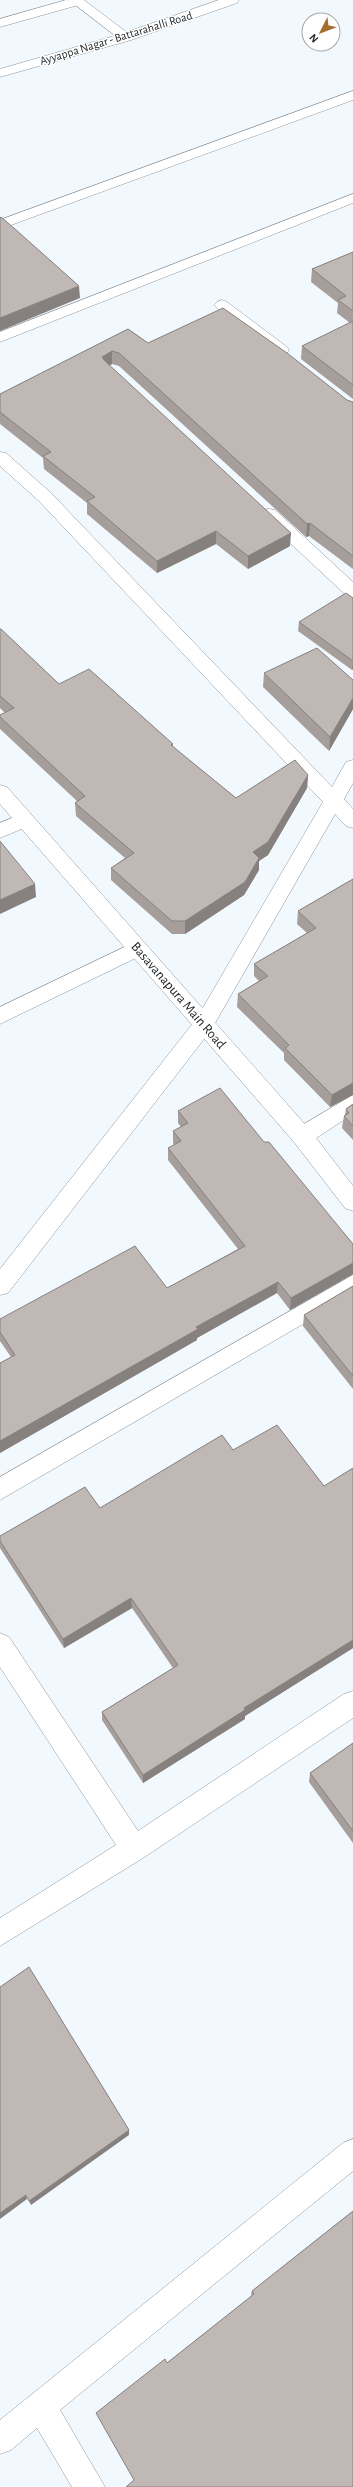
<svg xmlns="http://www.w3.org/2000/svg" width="353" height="2487" viewBox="0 0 353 2487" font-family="'Alegreya Sans',sans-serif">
<rect width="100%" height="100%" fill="#f1f8fe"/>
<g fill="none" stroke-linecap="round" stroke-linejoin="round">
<g stroke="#8d9398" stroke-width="1">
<path id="lane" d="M66,0l18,1 -2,3 -82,23v-8z"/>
</g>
<g stroke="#8d9398" stroke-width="1">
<g id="street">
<path d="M69,0h15l49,37 -2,3h-10z"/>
<path d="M353,91v9l-353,129v-9z"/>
<path d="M353,194v9l-353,139v-10z"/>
<path d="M222,300l5,2 60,45 2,3 -2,3h-12l-58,-45 -3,-3 3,-3z"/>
<path d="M0,452l6,1 45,40 281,294 14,-25 7,-2v23l-9,16 9,10v19l-7,-2 -11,-12 -124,216 -203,263 -8,2v-26l197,-251 126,-216 -284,-301 -39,-35z"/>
<path d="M269,509l6,1 78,72v16l-6,-2 -84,-78 -2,-4 2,-4z"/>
<path d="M24,813l7,2 2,5 -2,5 -31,13v-15z"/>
<path d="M137,941l7,3 3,5 -3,5 -144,70v-17z"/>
<path d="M353,1095v19l-43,28 -8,3 -8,-3 -3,-6 3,-6z"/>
<path d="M353,1275v20l-353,205v-23z"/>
<path d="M0,1633l9,4 129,194 206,-137 9,-3v27l-210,140 -143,88v-28l116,-73 -116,-178z"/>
<path d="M353,2139v32l-293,239 45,77h-33l-35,-59 -26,22 -11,4v-34l343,-277z"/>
</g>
</g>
<g stroke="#8d9398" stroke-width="1">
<g id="secondary">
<path d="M219,0h20l-2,3 -106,37 -131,37v-8l121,-35z"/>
<path d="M0,785l7,2 303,343 43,56v25l-8,-3 -51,-66 -294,-338z"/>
</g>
</g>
<use href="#lane" fill="#fff" fill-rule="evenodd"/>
<use href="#street" fill="#fff" fill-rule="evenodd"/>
<use href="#secondary" fill="#fff" fill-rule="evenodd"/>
</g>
<g fill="#a59e9b">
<path d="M353,252v147l-52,-40 1,-13 48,-23 -13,-10 1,-10 -27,-21 1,-13z"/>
<path d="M128,329l20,14 205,59v167l-44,-33 -3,1 -187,-171 -7,-2 -3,2 181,180 -42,23 -32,-25 -59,29 -70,-59v-11l-43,-34 -1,-11 -43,-34v-30z"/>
<path d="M353,598v71l-1,1 -54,-39 1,-9z"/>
<path d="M0,629l59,55 114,60v3l63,51 72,-23 -1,13 -39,67 -9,6v9l-15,25 -59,39h-13l-61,-54v-12l14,-10 -49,-42 -1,-13 2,-2 -77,-72v-14l5,-2 -5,-5z"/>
<path d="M264,673l89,7v29l-24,42 -66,-64z"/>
<path d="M353,879v216l-23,12 -46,-47v-7l-47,-46 1,-13 21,-13 -5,-5v-12l53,-31 -10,-9 1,-13z"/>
<path d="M353,1104v36l-11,-12 2,-12 1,-1 1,-6z"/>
<path d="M178,1111l86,31 89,102v30l-63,36 -13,-17 -80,45v2l-197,113v-90l11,-6 -11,-16v-22l167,-31 71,-39 -70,-89v-12l6,-3 -1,-2v-12l8,-4 -3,-4z"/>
<path d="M353,1286v103l-50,-63 1,-11z"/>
<path d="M233,1450l91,36 29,-18v180l-108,68v3l-102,64 -41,-63v-8l71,-44 -41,-60 -68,40 -64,-100v-12l100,-28z"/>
<path d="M353,1743v100l-44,-61 1,-9z"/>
<path d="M353,2211l-219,269 33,-117 85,-67 -1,-2 1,-3z"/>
</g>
<g fill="#86817e">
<path d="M79,286l1,12 -80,33v-13z"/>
<path d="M112,351v13l-9,6 -1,-13z"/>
<path d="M310,523l-1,13 -3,1 1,-13z"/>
<path d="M216,531v13l-59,29v-12z"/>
<path d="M291,533l-1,13 -42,23v-13z"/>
<path d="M353,661v8l-1,1z"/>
<path d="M353,698v11l-24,42 1,-14z"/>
<path d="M308,775l-1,13 -39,67 -9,6v9l-15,25 -59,39v-13l68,-69z"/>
<path d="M35,884l1,13 -36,17v-14z"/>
<path d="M353,1083v12l-23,12 2,-12z"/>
<path d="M353,1263v11l-63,36 1,-12z"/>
<path d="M278,1282l-1,11 -80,45v2l-197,113v-12l196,-114z"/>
<path d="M131,1598l1,10 -68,40 -1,-9z"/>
<path d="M353,1640v8l-108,68v3l-102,64v-8l101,-67z"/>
<path d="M129,2130v5l-98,70 -2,-4z"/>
<path d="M26,2195l1,4 -27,20v-6z"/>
</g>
<g fill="#c0b8b4" stroke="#86817e">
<path d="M1,217l14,12 64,57 -79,32v-100z"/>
<path d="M353,252v59l-15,-11 8,-4 -34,-27z"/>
<path d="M223,308l64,45 60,47 6,2v154l-43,-33 -3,1 -188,-171 -7,-2 -10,6 3,4 186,172 -43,23 -32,-25 -59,30 -70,-60 8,-4 -52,-41 8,-4 -51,-40v-18l128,-65 20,14z"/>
<path d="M353,321v64l-51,-39z"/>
<path d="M346,593l7,5v63l-54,-39z"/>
<path d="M0,629h1l58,55 30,-15 84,75 -2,1 65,53 59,-38 13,15 -40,67 -15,10 6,6 -14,24 -60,39h-13l-61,-53 23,-15 -59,-50 10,-7 -85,-79v-2l14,-7 -14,-12z"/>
<path d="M317,648l36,32v18l-23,39 -66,-64z"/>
<path d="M0,841l35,43 -35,16z"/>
<path d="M353,879v204l-21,12 -47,-47 4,-3 -51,-51 30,-18 -14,-12 62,-36 -18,-17z"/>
<path d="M220,1088l44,54h5l84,102v19l-62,35 -13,-16 -82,45 2,2 -198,112v-78l15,-8 -15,-23v-13l135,-73 32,42 78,-42 -77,-98 13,-7 -8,-10 15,-8 -10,-12z"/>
<path d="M353,1104v22l-9,-10 5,-3 -3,-4z"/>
<path d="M353,1286v90l-49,-61z"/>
<path d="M277,1425l47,61 29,-18v172l-109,68 1,2 -102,65 -41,-63 76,-47 -47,-67 -68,41 -63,-98v-5l85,-49 15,21 122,-73 11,15z"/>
<path d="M353,1743v88l-43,-58z"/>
<path d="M29,1967l100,163 -100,71 -3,-6 -26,18v-226z"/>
<path d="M353,2211v276h-227l8,-7 -38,-67 69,-54 2,4 87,-69 -2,-3z"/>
</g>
<g text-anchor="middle" stroke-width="3" stroke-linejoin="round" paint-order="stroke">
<g font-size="12" fill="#242729" stroke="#fff">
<text transform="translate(116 38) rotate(-17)" y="4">Ayyappa Nagar - Battarahalli Road</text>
</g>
<g font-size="14" fill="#242729" stroke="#fff">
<text transform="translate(179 995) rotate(49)" y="5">Basavanapura Main Road</text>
</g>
</g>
<g transform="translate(321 32) rotate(228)"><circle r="19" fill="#ffffff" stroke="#a7a9a9"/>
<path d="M0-3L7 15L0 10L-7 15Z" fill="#a66e2c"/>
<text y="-6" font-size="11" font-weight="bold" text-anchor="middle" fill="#242729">N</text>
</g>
</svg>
